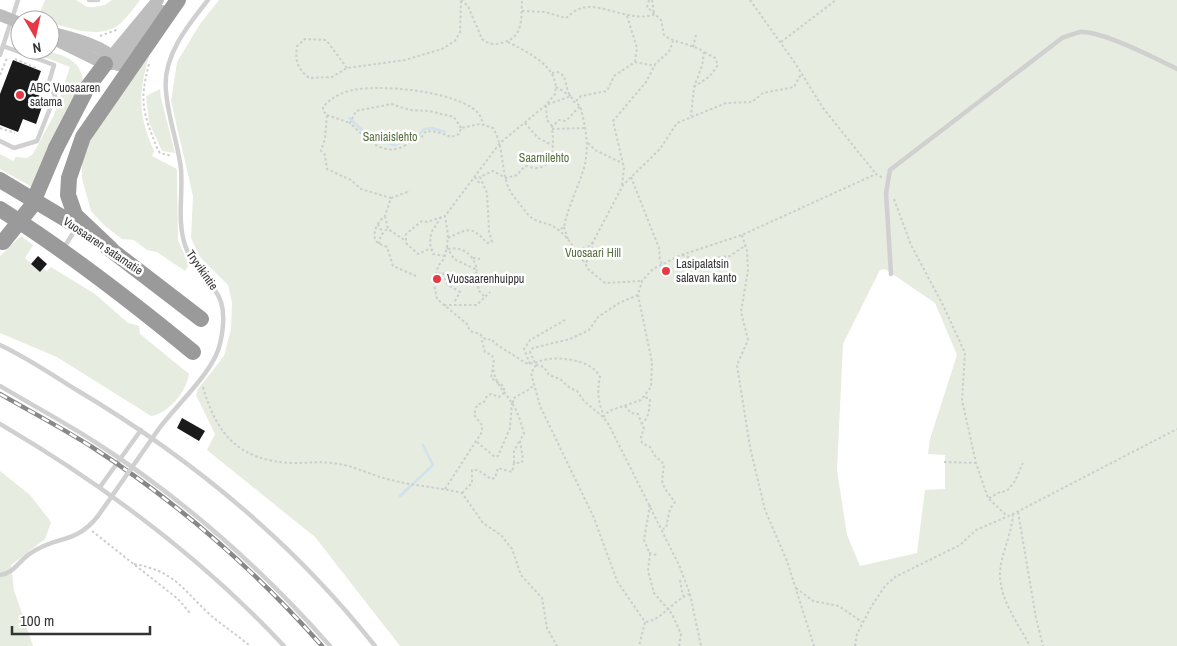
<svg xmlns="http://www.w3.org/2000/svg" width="1177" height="646" viewBox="0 0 1177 646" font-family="'Archivo Narrow',sans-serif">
<rect width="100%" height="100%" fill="#fff"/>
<g fill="#e6ecdf" fill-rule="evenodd">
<path d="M45,0h31l11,7h7l11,-2 7,-5h28c-6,8 -13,17 -20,24 -23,18 -59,1 -82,-6z"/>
<path d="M219,0h958v646h-777l-85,-109 -108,-87 8,-16 -19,-39 2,-6 26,-33 7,-27 1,-27 -4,-17 -28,-28 -9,-19 2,-42 -22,-95 6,-39 23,-38zM885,269l50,34 22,52 -27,84 -2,15 17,1v34l-20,1 -8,63 -57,13 -13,-31 -10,-65 6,-126 37,-74z"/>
<path d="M26,50c22,0 55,4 57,31l-51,106 -32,-18v-15l13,7 3,-4 11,1 6,-4 21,-39 16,-48z"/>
<path d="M149,56c-11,39 -11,58 5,95l-2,5 25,13 1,71 11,25 -4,6 -28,-19 -10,-2 -13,-10 -12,-1 -17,-13 -14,-15 -9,-33v-15l8,-27z"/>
<path d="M160,89l1,9 14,55 -13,-2 -13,-29 -3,-26z"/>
<path d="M21,236l12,9 -8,13 15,14 3,-4 4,3 4,-4 44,27 33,29 11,3 1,8 49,40c-2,17 -21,40 -38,42l-94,-59 -57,-24v-77z"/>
<path d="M0,471l30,24 21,27 -6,17 -34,26 3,25 19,56h-33z"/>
</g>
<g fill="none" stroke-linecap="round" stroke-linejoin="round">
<g stroke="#cfe2ee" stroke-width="2.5">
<path d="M349,118l23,21 22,6 24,-9 6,-7 8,-1 13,4"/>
<path d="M400,496l33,-31 -10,-20"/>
</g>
</g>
<g fill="#1a1a1a">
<path d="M13,60l28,11 -8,22 12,5 -9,26 -13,-5 -5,13 -18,-7v-31z"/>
<path d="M38,256l9,8 -7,8 -9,-8z"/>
<path d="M182,418l23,13 -6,10 -22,-13z"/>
</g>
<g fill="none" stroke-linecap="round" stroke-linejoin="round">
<g stroke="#cdcdcd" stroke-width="2" stroke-dasharray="2.5 2.5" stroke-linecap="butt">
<path d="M461,0l7,6 14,33c6,5 12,6 19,4 23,-5 20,-24 21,-43"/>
<path d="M649,0l-2,7 14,13 3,15c12,9 27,8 40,17l-2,14 -8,21 -3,29"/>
<path d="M652,0l2,13"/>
<path d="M750,0l45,63 28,45 53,66"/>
<path d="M522,11l23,1 21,6c4,-3 8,-7 13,-9 19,-9 52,15 76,5"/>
<path d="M28,16l13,4"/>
<path d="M627,16l10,32 -2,13"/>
<path d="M100,36l19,-7"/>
<path d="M12,37h8"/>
<path d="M508,42c19,10 53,25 47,52l-9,11 -46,38 -55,73 3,19 -1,12 -3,12 -6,7 -4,18 3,15 30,25 3,7 10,3 6,6 5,-1c9,10 23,15 34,24 9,2 15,-3 23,-4 16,-2 45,2 52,18 -3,12 -2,28 4,37"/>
<path d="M781,42l55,-42"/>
<path d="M693,47l3,-12"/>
<path d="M15,59l21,9"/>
<path d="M149,64c-10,38 -6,48 8,84l3,5 12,3"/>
<path d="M347,68l-21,-28 -21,-1 -8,7c-2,15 0,22 12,32l23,-1 15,-9 58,-8 37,-11 13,-8 5,-9 1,-31"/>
<path d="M552,73l6,-1 6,4 4,16 3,4 -15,-9"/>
<path d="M0,75l7,-17"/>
<path d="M694,87l16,-11 8,-11 -3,-7 -11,-6"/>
<path d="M576,101l5,-5 26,-5 7,-15 21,-14 20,4"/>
<path d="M327,115l23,8"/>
<path d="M525,123l13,15 14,7"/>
<path d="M552,126l-5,-6 -1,-15 25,-9 2,5 7,5c6,21 10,44 3,65 -6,19 -15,36 -19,56l-5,3"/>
<path d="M0,128l15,5"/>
<path d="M461,128l-7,-11 -25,-6 -19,-1 -19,-6 -35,7 -6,12c14,13 32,35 54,23 6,-4 10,-6 17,-8l5,-7 12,1 13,5 8,-3 2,-6 19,-4 13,4c13,21 6,49 21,69 6,6 11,16 18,21 7,5 17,5 24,10 15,11 19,23 29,35"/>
<path d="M552,129l32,-1"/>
<path d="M588,143l7,7 27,13"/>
<path d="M475,177l6,8"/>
<path d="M631,177l28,71 1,13 9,12 -4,-1v-3"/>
<path d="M622,185l2,-17 -11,-47 33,-39 10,-19 13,-11 4,-11"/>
<path d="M391,198l19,-7"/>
<path d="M894,199l17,46 32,60 22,48 -3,47 14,63 12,35 19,18"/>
<path d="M385,216l3,13 18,12"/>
<path d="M441,217l-10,16 -1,11 3,10 12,2"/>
<path d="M378,224l2,5 4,1"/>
<path d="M564,227l4,12"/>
<path d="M742,235l5,16 1,19 -7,42 7,28 -11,25 13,82 15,63 22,51 27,85"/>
<path d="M448,238c21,-10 24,-12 39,5l5,-1 -3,-11 -2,-38 -7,-16 13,-6 13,7 11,-3 8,-9c4,0 8,3 12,2 20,-2 16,-29 15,-41l7,-7 7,1 14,-15"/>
<path d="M593,242l-2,15 -6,6 3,6 17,14 37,-2"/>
<path d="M379,244l2,-9 7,-7"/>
<path d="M447,247l7,12 21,10 4,12 -1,9 8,8"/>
<path d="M448,249c16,-3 27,7 29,22"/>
<path d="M578,249l10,-2 5,-5 30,-57 37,-36 17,-26 49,-20 26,-1 11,-9 31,-6 7,-13"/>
<path d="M433,250l-4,-1 -11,5 -12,-11v-9l16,-13 5,1 18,-6"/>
<path d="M682,255l28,9 10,-7 10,-1 16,-11"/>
<path d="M473,258l7,1"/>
<path d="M438,274l5,-1 5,12 12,7 -6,11"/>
<path d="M416,276l-23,-10 -6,-19c-4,-2 -9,-3 -11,-6 -5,-8 3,-21 9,-25l6,-18 -30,-9 -10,-9 -24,-11 -2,-14 -4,-4 4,-13 2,-23 -4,-4v-4c7,-8 15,-13 26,-16 26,-8 112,0 130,23 2,3 3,7 5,11"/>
<path d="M638,295l-19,8 -21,14 -9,13 -19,9 -37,9 -3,4 6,13 8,2 5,8 11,4 10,9 7,3 7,10 19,16 6,8 70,140 11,29 11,52"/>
<path d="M444,305h33l13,-13"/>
<path d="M530,364l-6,-15 6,-9 35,-20"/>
<path d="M536,365l-5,8 9,33 54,112 23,63 28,41 -6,24"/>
<path d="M203,387c14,49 37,74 90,76 16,0 31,-2 46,1 18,3 34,12 52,16 23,6 47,7 71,13l21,30 18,12 11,14 9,26 21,23 5,30 10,18"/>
<path d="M513,403v-4c7,-6 15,-7 21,-14"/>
<path d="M625,406l6,7 7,1 6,15 -3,7 1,7 8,4 5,9 9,8 -2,17 3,8 10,13 -5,7 -4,19 -3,1"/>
<path d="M603,417l6,-6 32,-11 10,-13 1,-25 -14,-67 4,-14 11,-12 28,-14 61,-20 134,-61 7,4"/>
<path d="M641,424c9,-6 8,-16 9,-25l-5,-2"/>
<path d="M477,442l18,15 3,-1 12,-28 2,-26"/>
<path d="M944,462l32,1"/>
<path d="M514,463v-12l6,-11"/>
<path d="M445,489l37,-57v-7l-8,-10 3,-10 7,-3 3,-6 4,-2 8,3 6,-5 -2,-6 -12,-8 3,-16 -2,-7 -7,-3 -4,-15"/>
<path d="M462,493l10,-10v-13h6l13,9 4,-1 3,-10 14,4 2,-9h7l2,-3 -3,-20 4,-6c-2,-9 -5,-18 -9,-26 -8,-15 -21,-23 -22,-42"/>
<path d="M989,498l11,-6 7,-1 8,-10 8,-18"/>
<path d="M650,505l-6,35 6,14 -2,17 6,22 18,21 9,20 -2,12"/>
<path d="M1018,512l18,106 7,28"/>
<path d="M1013,514c-1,21 -13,41 -13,61 0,25 19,50 30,71"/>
<path d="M92,531l86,68 12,14"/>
<path d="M649,553l8,2"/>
<path d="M134,564c39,7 46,22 73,48 13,12 29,22 43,34"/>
<path d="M680,580l3,16"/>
<path d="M796,588l17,13 26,5 23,16"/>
<path d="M646,622c17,-3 27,-22 44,-28"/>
<path d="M855,646l2,-12 14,-27 14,-21 10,-9 65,-32 16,-15 37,-16 164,-85"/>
</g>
<g stroke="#d0d0d0" stroke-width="4.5">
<path d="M89,0h9"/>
<path d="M0,55l18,-55"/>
<path d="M0,141l14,7 23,-7 18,-45 -6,-14 5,-17 -51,-19"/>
<path d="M63,249l12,-19"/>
<path d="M891,274l-5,-81 4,-23 172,-132c6,-2 13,-5 19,-6 22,-1 76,27 96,37"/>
<path d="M0,345c26,12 51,29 75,44 113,67 218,153 300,257"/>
<path d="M0,386c32,19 64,36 95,56 87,56 167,127 235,204"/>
<path d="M0,424c104,61 201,133 284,222"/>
<path d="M158,430c19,-26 55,-57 62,-86 14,-62 -20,-55 -35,-99 -8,-24 -2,-51 -4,-76 -3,-26 -13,-51 -15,-78 -4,-34 22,-66 42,-91"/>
<path d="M100,487l41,-57"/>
<path d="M0,575c15,-2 19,-15 31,-22 26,-18 44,-8 67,-37"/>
</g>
<g stroke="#bdbdbd" stroke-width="12">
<path d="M0,15l20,8"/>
<path d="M50,32c18,5 55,13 65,28"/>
<path d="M52,38l53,26h8"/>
<path d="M105,64l53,-64"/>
<path d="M118,65l44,-54"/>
</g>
<g stroke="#9a9a9a" stroke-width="16">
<path d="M56,148l31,-60 18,-24"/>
<path d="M0,180l82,49"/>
<path d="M0,209c68,43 131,92 193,143"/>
<path d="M102,243l99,76"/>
<path d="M111,249l-36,-34 -7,-20 1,-17 14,-41 95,-137"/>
</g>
<g stroke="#888" stroke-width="4.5">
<path id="rail" d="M0,394c31,18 62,34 92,53 85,55 164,124 230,199"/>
</g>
<use href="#rail" stroke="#fff" stroke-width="2.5" stroke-dasharray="8" stroke-linecap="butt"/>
<path stroke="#d0d0d0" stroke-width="4.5" d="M98,516l60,-86"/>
<path stroke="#9a9a9a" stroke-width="16" d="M3,242l28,-35 25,-59"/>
</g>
<g fill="#e63946" stroke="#fff" stroke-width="2">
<circle cx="20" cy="95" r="5"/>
<circle cx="666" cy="271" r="5"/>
<circle cx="437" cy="279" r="5"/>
</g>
<g text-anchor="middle" stroke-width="5" stroke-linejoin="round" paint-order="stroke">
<g font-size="12" fill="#333" stroke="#fff" text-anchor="start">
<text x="30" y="92">ABC Vuosaaren<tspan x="30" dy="14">satama</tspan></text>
<text x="676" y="268">Lasipalatsin<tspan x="676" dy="14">salavan kanto</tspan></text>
<text x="447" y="283">Vuosaarenhuippu</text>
</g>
<g font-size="12" fill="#56703f" stroke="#fff">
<text x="390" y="141">Saniaislehto</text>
<text x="544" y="162">Saarnilehto</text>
<text x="593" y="257">Vuosaari Hill</text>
</g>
<g font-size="12" fill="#333" stroke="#fff">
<text transform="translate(103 246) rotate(34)" y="4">Vuosaaren satamatie</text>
<text transform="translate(202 270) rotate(55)" y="4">Tryvikintie</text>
</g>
</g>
<g transform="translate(35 35) rotate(171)"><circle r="24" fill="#ffffff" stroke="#adadad"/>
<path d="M0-4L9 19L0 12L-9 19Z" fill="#e63946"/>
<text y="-8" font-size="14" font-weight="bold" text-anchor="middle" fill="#333333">N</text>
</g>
<path d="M12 626v8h138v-8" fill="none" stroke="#333333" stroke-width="2.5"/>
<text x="20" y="626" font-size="15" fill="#333333" stroke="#ffffff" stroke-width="4" paint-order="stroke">100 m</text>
</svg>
